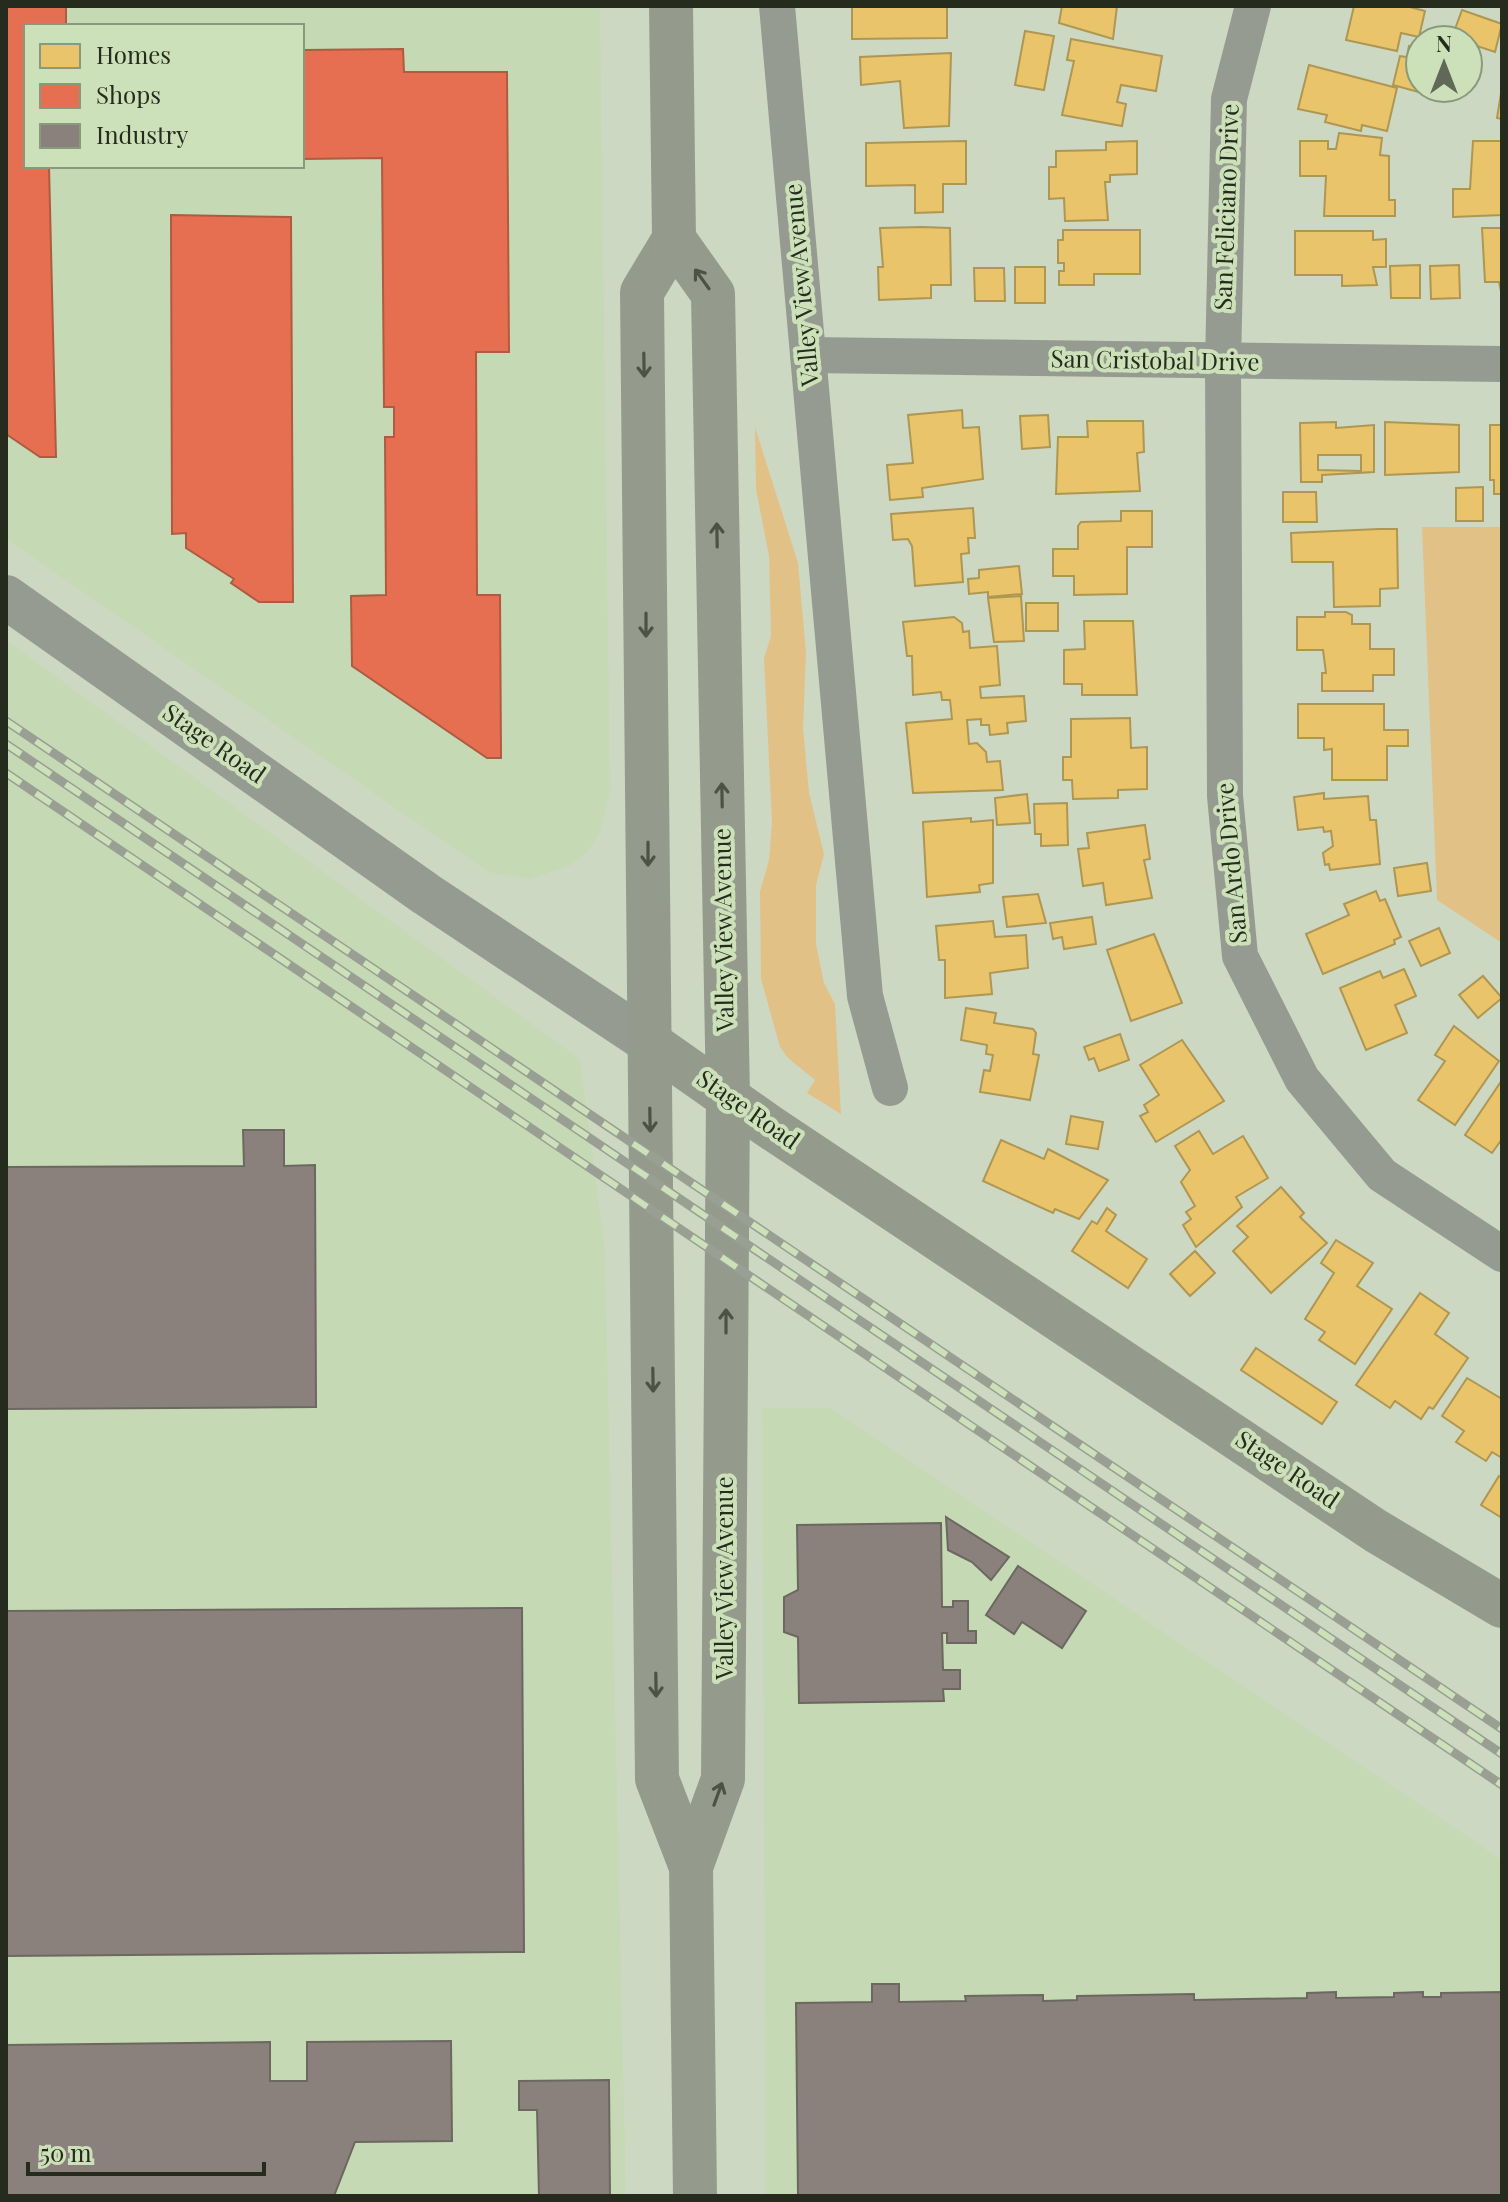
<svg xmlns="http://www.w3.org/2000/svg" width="1508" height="2202" viewBox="0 0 1508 2202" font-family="'Playfair Display',serif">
<rect width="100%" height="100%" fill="#cdd8c2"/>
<g fill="#c6d9b5" fill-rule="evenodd">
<path d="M6,6h594l10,784 -10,42 -12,20 -17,13 -41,14 -42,-7 -482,-333zM26,26h276v140h-276z"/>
<path d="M6,640l574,419 25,192 21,945h-620z"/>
<path d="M762,1408h69l671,452v336h-736z"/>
</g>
<g fill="#e2c187">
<path d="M755,427l43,136 8,90 -3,75 6,65 15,61 -8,31v59l8,39 11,21 6,110 -34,-21 8,-13 -27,-22 -8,-11 -19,-68 -1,-87 9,-32 3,-37 -8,-165 7,-22 -2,-80 -13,-67z"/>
<path d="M1422,527h80v416l-65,-43z"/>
</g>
<g fill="#e9c46a" stroke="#ae9653" stroke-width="2" fill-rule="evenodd">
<path d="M852,6h95v32l-95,1z"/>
<path d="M1062,6h55l-4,33 -54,-16z"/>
<path d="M1354,6h52l19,5 -6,26 -18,-4 -4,18 -51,-11z"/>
<path d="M1462,10l40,14 -7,28 -27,-9v-3h-17z"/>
<path d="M1025,31l29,5 -10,54 -29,-5z"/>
<path d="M1071,39l91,17 -6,35 -35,-6 -4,17 9,2 -4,22 -60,-11 12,-54 -7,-1z"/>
<path d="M1409,46l11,2 2,45 -29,-8 7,-29 7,1z"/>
<path d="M951,53l-2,73 -45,2 -4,-47 -39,4 -1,-28z"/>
<path d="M1309,65l88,23 -10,43 -25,-6 -1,6 -36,-9 2,-7 -29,-6z"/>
<path d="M1502,87v32l-5,-1z"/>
<path d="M1339,133l43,5 -2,17 9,1v44h6v16h-71l2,-40h-26v-35h28v8h8z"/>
<path d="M966,141v43h-23v28l-28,1v-28l-49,1v-43z"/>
<path d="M1137,141v33l-27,1v7h-5l3,38 -43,1 -1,-23 -15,1v-32h7v-16l50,-1v-8z"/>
<path d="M1473,141h29v74l-49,2v-28h17z"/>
<path d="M922,227l28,1 1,57h-20v13l-52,2 -1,-33h5l-3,-39z"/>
<path d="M1482,228h20v68l-3,-14h-14z"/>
<path d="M1063,230h77v44h-46v11h-35v-14h5v-8h-6v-23h5z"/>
<path d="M1295,231h78v9l13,-1v28h-13l4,18 -35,1v-11h-47z"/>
<path d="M1420,265v33h-29l-1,-32z"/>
<path d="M1459,265l1,33 -29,1 -1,-33z"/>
<rect x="1015" y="267" width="30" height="36"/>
<path d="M974,268h30l1,33h-30z"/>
<path d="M962,410l1,18 16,-1 4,52 -61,9 1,9 -33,3 -3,-35 26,-2 -5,-48z"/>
<path d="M1048,415l2,32 -28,2 -2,-33z"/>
<path d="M1087,421h56l1,31 -7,1 3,38 -84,3 2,-57h30z"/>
<path d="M1336,422v6l38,-3v47l-52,3v7h-21l-1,-59zM1318,455h43v16l-43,-1z"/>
<path d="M1385,422l74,3v47l-74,3z"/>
<path d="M1490,425h12v69h-8v-14h-4z"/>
<path d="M1483,487v34h-27v-33z"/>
<path d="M1283,492h33l1,30h-34z"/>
<path d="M973,508l2,30h-7l1,15 -8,1 2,28 -48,4 -3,-40 -4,-7 -15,1 -2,-26z"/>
<path d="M1121,511h31v36h-25v47l-53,1v-19h-21v-27h25v-23l3,-4 40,-1z"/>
<path d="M1379,529h18l1,59 -18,1v17l-46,1 -1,-45h-41l-1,-29z"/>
<path d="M1019,566l3,28 -34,3v-5l-19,2 -1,-15 11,-1v-8z"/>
<path d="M1021,596l3,45 -30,1 -6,-44z"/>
<rect x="1026" y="603" width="32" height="28"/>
<path d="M1325,612h21l6,3v9h18v25h24v26h-21v16h-51v-18h4l-3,-23h-26v-33h28z"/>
<path d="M954,617l8,6 1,9 6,-1 1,17 27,-2 3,39 -20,2 1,11 43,-2 2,25 -19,2 1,10 -18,2 -1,-10h-8v-6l-14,1 2,24 8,-1 9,9 1,10 13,-1 3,29 -90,3 -7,-70 46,-4 -2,-19h-8l-1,-8 -28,3 -1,-39h-5l-4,-34z"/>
<path d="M1084,621h49l4,74h-55v-11h-18v-34l21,-1z"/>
<path d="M1298,704h86v26h24v16h-21v34h-55v-31l-8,1v-12h-26z"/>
<path d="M1130,718l1,30 16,-1v42l-29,1v8l-45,1 -1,-19h-9v-23h8v-38z"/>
<path d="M1324,793v6l44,-3 2,24h6l4,44 -50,6 -1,-6 -4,1 -2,-12 10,-7 -2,-15 -7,1 -1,-5 -25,3 -4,-33z"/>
<path d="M1027,794l3,29 -33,2 -2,-27z"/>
<path d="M1067,803l1,42 -27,1v-12h-6l-1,-30z"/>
<path d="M971,818v4l22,-2v63l-14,2 1,7 -53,5 -4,-75z"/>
<path d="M1145,825l5,34 -6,1 8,38 -46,7 -3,-22 -20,3 -5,-37 11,-1 -2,-15z"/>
<path d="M1427,863l4,28 -33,5 -4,-28z"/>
<path d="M1376,891l4,10 5,-2 16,38 -7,3 1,4 -72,30 -17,-40 43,-19 -5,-11z"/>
<path d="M1038,894l8,29 -39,4 -4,-30z"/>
<path d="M1092,917l4,27 -32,5 -2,-12 -9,2 -3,-16z"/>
<path d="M993,921l2,16 31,-2 2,33 -38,5 2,21 -47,4v-38h-6l-3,-34z"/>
<path d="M1439,928l11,25 -29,13 -12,-25z"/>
<path d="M1154,934l28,69 -51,18 -24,-71z"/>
<path d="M1404,969l12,27 -21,9 12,28 -41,17 -26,-62 40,-17 3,7z"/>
<path d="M1483,976l19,22 -24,20 -19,-23z"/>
<path d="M966,1008l30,5 -2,10 39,6 3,4 -3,21 6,1 -9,45 -50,-8 4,-22 6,1 3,-16 -7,-1 1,-9 -26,-5z"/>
<path d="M1454,1026l45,35 -44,64 -37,-25 27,-39 -10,-6z"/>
<path d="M1120,1034l9,26 -30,11 -5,-13 -5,2 -5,-13z"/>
<path d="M1182,1040l42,61 -68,41 -16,-26 8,-4 -4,-7 15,-10 -19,-30z"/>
<path d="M1502,1080v59l-10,14 -27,-18z"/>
<path d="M1071,1116l32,6 -5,27 -32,-5z"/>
<path d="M1199,1131l14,23 30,-18 25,42 -32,19 6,10 -46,40 -13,-22 8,-6 -5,-7 9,-6 -14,-24 9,-12 -15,-24z"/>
<path d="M1001,1140l43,19 4,-10 60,31 -29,39 -24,-10 -2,4 -70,-32z"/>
<path d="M1281,1187l23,26 -4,4 27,26 -56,50 -38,-42 15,-14 -11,-11z"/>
<path d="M1107,1208l9,7 -10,16 41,28 -19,29 -56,-37 20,-30 5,3z"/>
<path d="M1336,1240l37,23 -16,23 35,23 -37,55 -36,-24 6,-8 -20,-13 29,-46 -13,-10z"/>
<path d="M1195,1251l20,22 -25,23 -20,-22z"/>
<path d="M1420,1293l29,20 -14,21 33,24 -35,51 -4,-2 -8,12 -26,-18 -5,7 -34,-23z"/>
<path d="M1256,1348l81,54 -15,22 -81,-54z"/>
<path d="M1467,1378l35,21v59l-10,-6 -6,9 -30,-19 8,-11 -22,-15z"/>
<path d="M1499,1476l3,2v40l-21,-13z"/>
</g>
<g fill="#e76f51" stroke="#ad5b41" stroke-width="2">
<path d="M6,6h60v20h-40v140h23l7,291h-16l-34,-23z"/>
<path d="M403,49l1,23h103l2,280h-33l1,243h23l1,163h-14l-135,-92 -1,-70 35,-1 -1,-158h9v-30h-10l-2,-249 -80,1v-109z"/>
<path d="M171,215l120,2 2,385h-34l-28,-19 3,-4 -48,-31v-15l-14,1z"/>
</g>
<g fill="#8a817c" stroke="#6c6860" stroke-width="2">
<path d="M243,1130h41v36l31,-1 1,242 -310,2v-242l238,-1z"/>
<path d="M946,1517l63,40 -18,23 -19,-18 -24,-12z"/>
<path d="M941,1523l1,84h11v-6h15v30h8v12h-29v-10h-5l1,37h17v19h-17l1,12 -145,2 -1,-66 -14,-5v-35l14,-7 -1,-65z"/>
<path d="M1018,1566l68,45 -24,37 -40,-26 -8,12 -28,-19z"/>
<path d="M522,1608l2,344 -518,4v-345z"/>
<path d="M872,1984h27v18l67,-1 -1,-5 78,-1v6l34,-1v-4l117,-2v6l113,-2v-5l29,-1v6l58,-1v-4l29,-1v5h18v-4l61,-1v204h-704l-2,-193 76,-1z"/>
<path d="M451,2041l1,100 -97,1 -21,54h-328v-151l264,-3v39h37v-39z"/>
<path d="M609,2080l1,116h-71l-2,-86h-18v-29z"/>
</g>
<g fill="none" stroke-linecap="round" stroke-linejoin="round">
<g stroke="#969b91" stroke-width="36">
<path d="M777,6l88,990 25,92"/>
<path d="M1253,6l-24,93 -6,264 2,433 15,160 62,123 80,96 120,79"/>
<path d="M808,355l694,9"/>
</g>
<path stroke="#969b91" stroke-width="44" d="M6,597l420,297 223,148"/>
<g stroke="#949b8d" stroke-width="44">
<path d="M671,6l3,233 -32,53 15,1487 34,88 4,329"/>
<path d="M674,239l39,55 15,803 -5,682 -32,88"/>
<path d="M649,1042l118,83 609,406 126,75"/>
</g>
<g stroke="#999f93" stroke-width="9">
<g id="rail">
<path d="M6,721l1496,1008"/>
<path d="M6,744l1496,1010"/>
<path d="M6,773l1496,1012"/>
</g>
</g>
<use href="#rail" stroke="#cce1b9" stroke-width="6" stroke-dasharray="18" stroke-linecap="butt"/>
</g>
<defs><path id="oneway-shaft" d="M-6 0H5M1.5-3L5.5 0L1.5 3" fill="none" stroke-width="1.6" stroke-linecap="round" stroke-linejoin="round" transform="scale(2)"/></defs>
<g stroke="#4c5344">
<use href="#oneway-shaft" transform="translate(702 279) rotate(-126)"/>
<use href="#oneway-shaft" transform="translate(644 365) rotate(89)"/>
<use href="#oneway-shaft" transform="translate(717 535) rotate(-91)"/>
<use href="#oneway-shaft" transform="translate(646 625) rotate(90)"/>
<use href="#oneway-shaft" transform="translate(722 795) rotate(-91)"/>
<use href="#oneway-shaft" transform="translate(648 854) rotate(90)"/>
<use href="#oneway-shaft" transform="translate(650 1120) rotate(89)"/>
<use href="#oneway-shaft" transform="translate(726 1321) rotate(-90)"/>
<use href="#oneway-shaft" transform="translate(653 1380) rotate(89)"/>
<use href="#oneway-shaft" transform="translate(656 1685) rotate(89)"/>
<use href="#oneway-shaft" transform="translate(718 1794) rotate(-70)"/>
</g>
<g text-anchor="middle" stroke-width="8" stroke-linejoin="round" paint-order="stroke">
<g font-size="24" fill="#252c1d" stroke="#cce1b9">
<text transform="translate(1227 207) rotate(-88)" y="8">San Feliciano Drive</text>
<text transform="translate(802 285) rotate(-95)" y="8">Valley View Avenue</text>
<text transform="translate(1155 361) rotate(1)" y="8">San Cristobal Drive</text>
<text transform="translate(214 744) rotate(35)" y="8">Stage Road</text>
<text transform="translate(1232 863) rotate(-95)" y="8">San Ardo Drive</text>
<text transform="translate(724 930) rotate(-91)" y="8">Valley View Avenue</text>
<text transform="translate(748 1110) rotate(35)" y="8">Stage Road</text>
<text transform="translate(1287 1470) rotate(34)" y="8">Stage Road</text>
<text transform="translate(725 1578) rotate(-90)" y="8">Valley View Avenue</text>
</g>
</g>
<rect width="1508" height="2202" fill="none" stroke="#252c1d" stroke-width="16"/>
<rect x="24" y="24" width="280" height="144" fill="#cce1b9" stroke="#89997b" stroke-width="2"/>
<rect x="40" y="44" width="40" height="24" fill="#e9c46a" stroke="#89997b" stroke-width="2"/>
<text x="96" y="64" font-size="24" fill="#252c1d">Homes</text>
<rect x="40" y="84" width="40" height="24" fill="#e76f51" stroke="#89997b" stroke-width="2"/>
<text x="96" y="104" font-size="24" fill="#252c1d">Shops</text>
<rect x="40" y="124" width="40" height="24" fill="#8a817c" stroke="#89997b" stroke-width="2"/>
<text x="96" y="144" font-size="24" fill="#252c1d">Industry</text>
<g transform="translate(1444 64)"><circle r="38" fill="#cce1b9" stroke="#89997b" stroke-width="2"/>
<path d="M0-6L14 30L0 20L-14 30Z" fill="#606857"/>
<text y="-12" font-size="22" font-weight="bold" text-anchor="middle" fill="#252c1d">N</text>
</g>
<path d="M28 2162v12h236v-12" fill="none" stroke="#252c1d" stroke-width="4"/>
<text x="40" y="2162" font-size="24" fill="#252c1d" stroke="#cce1b9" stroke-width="6" paint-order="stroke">50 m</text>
</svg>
